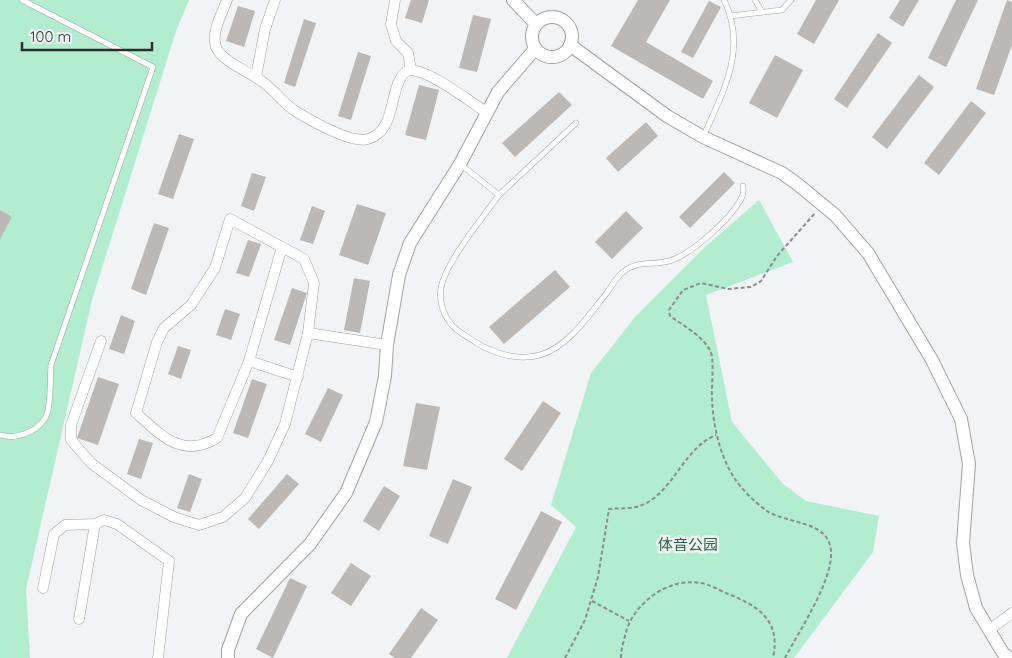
<svg xmlns="http://www.w3.org/2000/svg" width="1012" height="658" viewBox="0 0 1012 658" font-family="Quicksand,'Noto Sans SC',sans-serif">
<rect width="100%" height="100%" fill="#f1f3f5"/>
<g fill="#b2edcf">
<path d="M0,0h189l-13,31 -84,269 -66,289 4,69h-30z"/>
<path d="M759,200l34,62 -87,33 26,127 51,62 23,17 73,15 -6,36 -79,106h-287l69,-131 -25,-22 40,-132 44,-56 70,-70z"/>
</g>
<g fill="#bbb8b6">
<path d="M411,0h18l-7,23 -17,-5z"/>
<path d="M638,0h32l-24,42 67,39 -10,18 -92,-53z"/>
<path d="M816,0h23l-25,44 -17,-10z"/>
<path d="M900,0h19l-16,27 -14,-9z"/>
<path d="M956,0h22l-32,67 -18,-9z"/>
<path d="M1007,0l5,2v43l-18,50 -18,-6z"/>
<path d="M709,1l12,6 -28,51 -12,-6z"/>
<path d="M238,6l17,5 -11,36 -18,-6z"/>
<path d="M473,15l18,4 -14,53 -18,-4z"/>
<path d="M304,19l12,4 -21,64 -11,-4z"/>
<path d="M878,33l14,10 -45,65 -13,-9z"/>
<path d="M358,52l13,4 -20,64 -13,-4z"/>
<path d="M775,55l28,15 -26,48 -28,-15z"/>
<path d="M919,75l15,12 -47,62 -15,-12z"/>
<path d="M419,85l20,5 -13,50 -21,-5z"/>
<path d="M559,92l13,13 -57,52 -13,-14z"/>
<path d="M971,101l15,12 -47,62 -15,-12z"/>
<path d="M646,122l12,14 -40,36 -12,-14z"/>
<path d="M179,134l15,5 -21,60 -15,-5z"/>
<path d="M724,172l11,11 -45,45 -11,-11z"/>
<path d="M252,173l14,4 -12,34 -13,-5z"/>
<path d="M357,204l29,9 -18,52 -29,-10z"/>
<path d="M312,206l13,5 -12,33 -13,-4z"/>
<path d="M0,210l12,7 -12,22z"/>
<path d="M626,211l17,17 -31,31 -17,-17z"/>
<path d="M154,223l15,5 -23,67 -15,-6z"/>
<path d="M248,240l13,4 -12,33 -13,-4z"/>
<path d="M555,270l15,17 -66,57 -15,-17z"/>
<path d="M354,278l16,3 -10,52 -16,-3z"/>
<path d="M292,288l15,5 -17,52 -16,-5z"/>
<path d="M225,309l15,5 -9,26 -15,-5z"/>
<path d="M121,315l14,6 -11,33 -15,-5z"/>
<path d="M178,346l13,4 -10,29 -13,-5z"/>
<path d="M98,377l21,7 -21,61 -21,-7z"/>
<path d="M252,379l15,5 -19,54 -15,-5z"/>
<path d="M328,388l15,7 -22,47 -16,-8z"/>
<path d="M543,401l18,12 -39,58 -18,-12z"/>
<path d="M416,403l24,4 -13,63 -24,-4z"/>
<path d="M139,439l14,4 -12,36 -14,-5z"/>
<path d="M189,474l13,5 -12,33 -13,-4z"/>
<path d="M287,474l12,10 -40,45 -11,-10z"/>
<path d="M453,479l19,8 -24,57 -19,-8z"/>
<path d="M384,486l16,10 -21,35 -16,-10z"/>
<path d="M541,511l21,11 -46,88 -21,-11z"/>
<path d="M351,563l20,13 -20,30 -20,-13z"/>
<path d="M290,578l17,8 -34,72 -17,-9z"/>
<path d="M421,608l17,12 -27,38h-16l-6,-4z"/>
</g>
<g fill="none" stroke-linecap="round" stroke-linejoin="round">
<g stroke="#a1a3a5" stroke-width="6">
<g id="service">
<path d="M755,0l7,12"/>
<path d="M730,16l52,-6 9,-10"/>
<path d="M703,137c20,-45 45,-88 21,-137"/>
<path d="M460,164l39,31c-16,22 -54,68 -58,93 -2,13 2,26 10,36 6,8 16,12 24,18 20,12 42,19 65,13 28,-8 49,-40 66,-61 5,-7 10,-16 16,-21 17,-14 29,-7 47,-12 22,-6 63,-43 73,-64 2,-3 1,-7 1,-11"/>
<path d="M499,195l77,-72"/>
<path d="M0,435c18,5 44,-5 48,-25 3,-14 2,-30 3,-45l102,-298 -131,-67"/>
</g>
</g>
<g stroke="#a1a3a5" stroke-width="11">
<g id="minor">
<path d="M227,0c-5,13 -16,33 -11,47 6,15 36,26 48,36 11,8 19,20 31,28 15,9 56,33 73,28 31,-9 19,-55 40,-69 19,-2 61,31 78,42"/>
<path d="M395,0l-4,24 5,17 12,12 3,17"/>
<path d="M256,77l9,-48 10,-29"/>
<path d="M308,333l79,12"/>
<path d="M101,341l-30,84v15l20,23 50,37 33,17 25,8 24,-8 22,-19 23,-37 17,-37 23,-91 6,-50 -10,-24 -74,-40 -15,49 -24,37 -27,23 -7,14 -21,71c26,23 46,46 81,25l32,-77 33,-114"/>
<path d="M249,361l49,16"/>
<path d="M43,588l11,-54 11,-9 30,-1 9,-4 13,4 52,37 -11,97"/>
<path d="M79,619l16,-95"/>
<path d="M989,630l23,-17"/>
</g>
</g>
<g stroke="#a1a3a5" stroke-width="14">
<g id="tertiary">
<path d="M513,0l23,24"/>
<circle cx="552" cy="37" r="20"/>
<path d="M570,45l97,71 36,21 79,36 14,10 39,32 33,38 64,107 29,59 8,45 -6,79 4,32 9,33 27,45 6,5"/>
<path d="M228,658v-8l13,-36 69,-70 36,-51 30,-71 9,-46 2,-31 12,-70 11,-32 50,-79 38,-72 37,-43"/>
</g>
</g>
<g stroke="#8a8c8d" stroke-width="2" stroke-dasharray="4 2.5" stroke-linecap="butt">
<path d="M592,601l37,20"/>
<path d="M565,658l20,-38 13,-43 11,-68c9,-1 22,0 31,-3 34,-13 42,-57 76,-71"/>
<path d="M621,658c0,-9 3,-18 5,-26 8,-29 43,-55 74,-49 9,1 19,7 28,11 31,12 53,27 45,64"/>
<path d="M785,658c14,-27 48,-77 46,-107 -2,-31 -45,-27 -64,-40 -10,-7 -25,-21 -32,-32 -15,-22 -22,-54 -23,-80 -1,-11 3,-40 -2,-49 -9,-15 -26,-24 -40,-34l-1,-6 14,-20 18,-7 27,6 23,-2 10,-6 16,-25 39,-44"/>
</g>
<use href="#service" stroke="#fff" stroke-width="5"/>
<use href="#minor" stroke="#fff" stroke-width="10"/>
<use href="#tertiary" stroke="#fff" stroke-width="12"/>
</g>
<g text-anchor="middle" stroke-width="5" stroke-linejoin="round" paint-order="stroke">
<g font-size="15" fill="#276449" stroke="#f1f3f5">
<text x="688" y="550">体音公园</text>
</g>
</g>
<path d="M22 42v8h130v-8" fill="none" stroke="#2d2e2f" stroke-width="2.5"/>
<text x="30" y="42" font-size="15" fill="#2d2e2f" stroke="#f1f3f5" stroke-width="4" paint-order="stroke">100 m</text>
</svg>
